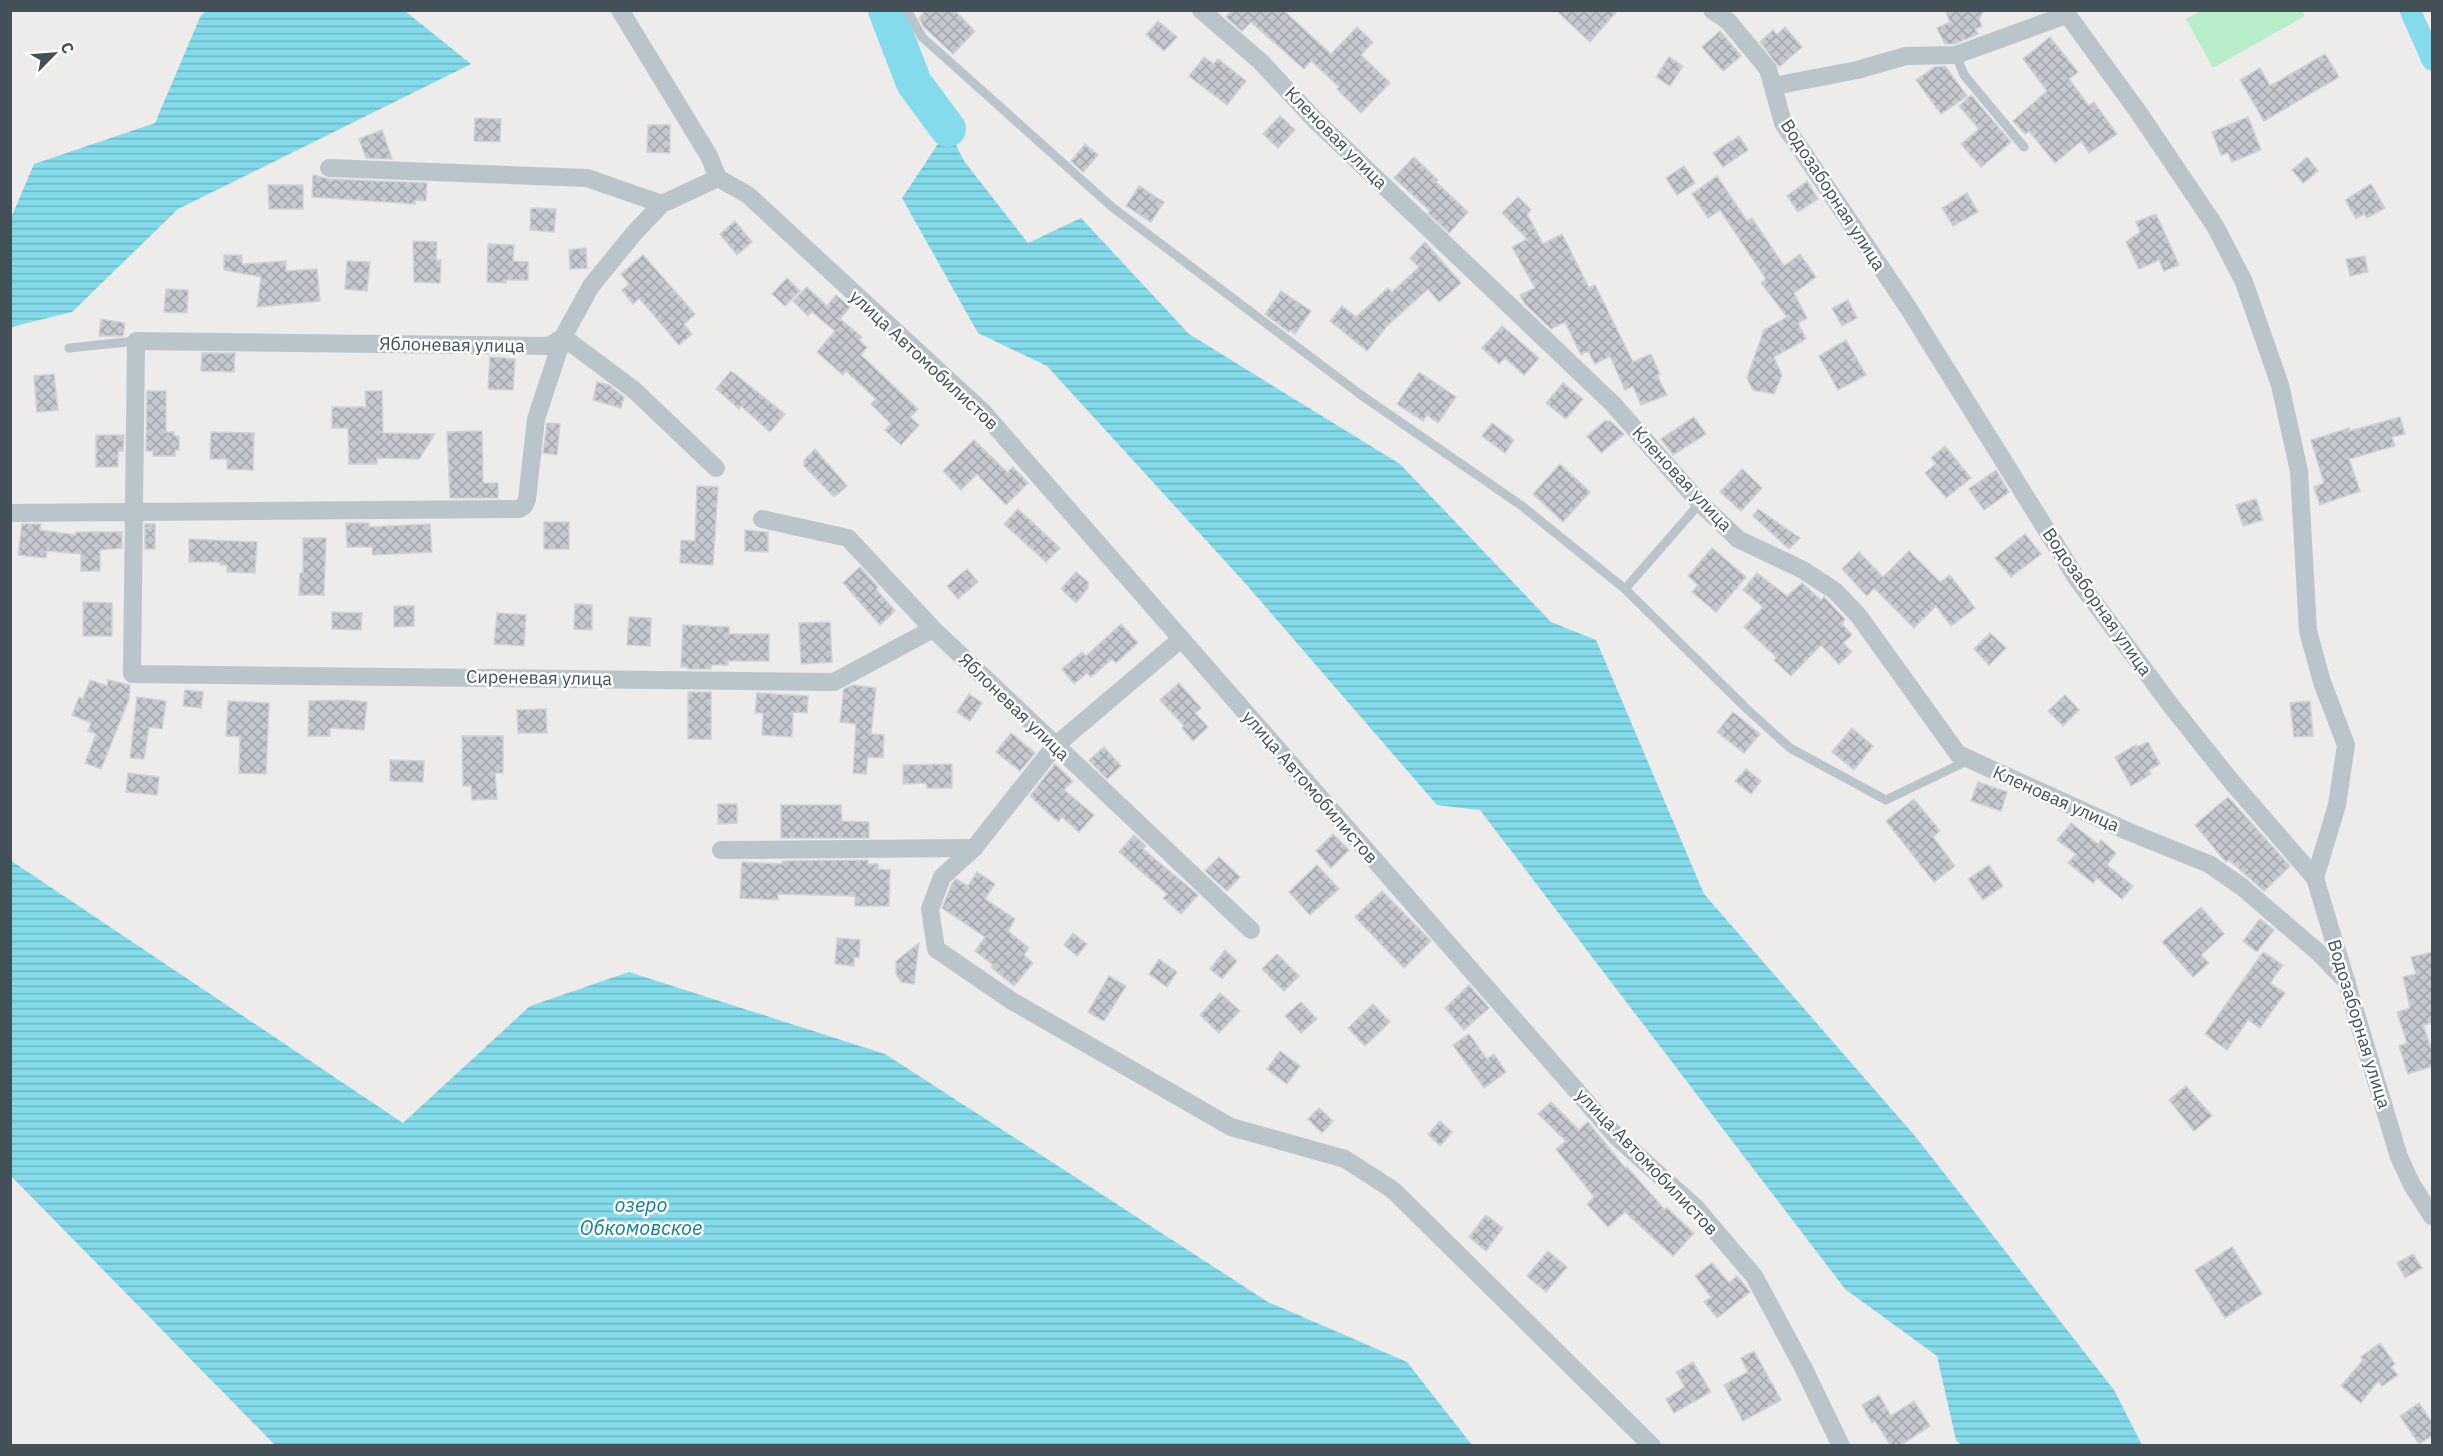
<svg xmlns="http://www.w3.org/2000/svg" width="2443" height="1456" viewBox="0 0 2443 1456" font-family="'IBM Plex Sans',sans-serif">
<defs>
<pattern id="water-rules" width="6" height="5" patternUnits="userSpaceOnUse" patternTransform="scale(1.5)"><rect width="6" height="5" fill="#84dbeb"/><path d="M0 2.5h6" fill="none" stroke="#6eb4c1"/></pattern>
<pattern id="building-cross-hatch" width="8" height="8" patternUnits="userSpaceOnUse" patternTransform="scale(1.5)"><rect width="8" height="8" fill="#c5c8ce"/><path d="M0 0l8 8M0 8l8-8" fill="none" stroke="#a2a5aa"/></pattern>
</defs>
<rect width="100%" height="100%" fill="#eeebeb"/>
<path fill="#b7edc9" d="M2202,10l100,1 3,5 -92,52 -27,-49z"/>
<g fill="url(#water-rules)">
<path d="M206,11h199l66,53 -293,145 -106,103 -61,15v-109l23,-54 121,-41 46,-108z"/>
<path d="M948,129l16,32 64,82 53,-25 108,116 211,130 151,158 45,18 108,254 211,242 199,254 28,55h-181l-5,-5 -19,-84 -92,-67 -365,-479 -43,-5 -192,-222 -198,-217 -69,-33 -76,-135z"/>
<path d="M10,860l393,263 127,-117 99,-34 256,82 383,248 139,60 65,83h-1197l-264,-269z"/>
</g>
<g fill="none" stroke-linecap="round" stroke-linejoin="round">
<path stroke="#84dbeb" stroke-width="21" d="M2410,10l22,50"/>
<path stroke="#84dbeb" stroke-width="36" d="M886,10l28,73 34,46"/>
</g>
<g fill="url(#building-cross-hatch)" stroke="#cfd2d7" stroke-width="1.5">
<path d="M926,10h28l21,21 -22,23 -29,-27 -5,-9z"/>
<path d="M1232,10h51l48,44 26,-27 16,15 -12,13 29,28 -29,30 -24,-24 2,-2 -28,-26 -7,8 -53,-47 -9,9 -16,-14z"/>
<path d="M1556,10h62l-28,32z"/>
<path d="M1945,10h39l-5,9 3,7 -7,3 3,5 -24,10h-9l-8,-16 13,-6z"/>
<path d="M1158,21l19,16 -13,14 -18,-16z"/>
<path d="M1785,27l17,20 -23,20 -19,-25 13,-12 4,5z"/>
<path d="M1720,31l21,25 -18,15 -21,-24z"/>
<path d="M2050,37l28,35 -9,7 20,27 5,-4 23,32 -28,19 -8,-12 -26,22 -26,-32 -4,3 -12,-13 34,-30 -24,-32z"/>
<path d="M2325,54l14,23 -75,44 -24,-41 20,-12 10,18z"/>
<path d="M1204,57l10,7 4,-5 28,22 -19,24 -38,-29z"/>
<path d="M1669,57l14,9 -13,20 -14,-9z"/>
<path d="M1945,66l22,30 -26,18 -25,-34 19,-13z"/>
<path d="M1971,95l40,47 -30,25 -20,-23 18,-15 -20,-23z"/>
<path d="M1280,116l15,14 -17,18 -15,-14z"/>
<path d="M2248,117l13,33 -29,12 -4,-9 -7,2 -9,-23z"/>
<path d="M475,118l26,1 -1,23 -26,-1z"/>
<path d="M648,125h22v28l-23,-1z"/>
<path d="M382,130l10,29 -26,-1 -7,-19z"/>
<path d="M1739,136l9,14 -25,17 -10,-14z"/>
<path d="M1085,144l13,11 -15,17 -12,-11z"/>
<path d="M1414,157l24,23 -2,2 32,30 -19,21 -21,-20 2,-2 -36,-33z"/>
<path d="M2307,157l11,14 -15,12 -11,-13z"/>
<path d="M1684,166l11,17 -18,12 -11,-17z"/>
<path d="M313,175l16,4 98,4 -1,18 -11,-1v4l-103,-7z"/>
<path d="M1717,176l30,45 5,-3 32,48 16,-12 16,23 -22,16 13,25 -9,5 8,16 -32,18 8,18 -8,19 -21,-4 -6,-12 17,-48 23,-13 -26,-34 5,-4 -46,-69 -12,8 -16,-24z"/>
<path d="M1807,181l11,18 -20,13 -11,-16z"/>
<path d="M2371,184l14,24 -18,10 -3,-4 -8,5 -11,-19z"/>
<path d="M268,185h35v24h-34z"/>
<path d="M1139,186l25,16 -13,20 -25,-16z"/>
<path d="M1967,193l11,19 -25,14 -11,-18z"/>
<path d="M1518,197l13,13 -4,4 16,30 19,-10 27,54 6,-3 38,77 18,-8 9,20 -3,1 10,20 -26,10 -8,-19 -8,4 -15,-34 -15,8 -7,-13 -7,4 -16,-33 -14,7 -26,-25 -5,-9 15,-7 -23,-41 15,-8 -25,-26z"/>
<path d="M531,208l25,1 -2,23 -24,-2z"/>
<path d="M2156,214l23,51 -15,6 -5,-11 -20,9 -13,-27 14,-10 -4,-10z"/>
<path d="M735,221l17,21 -15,13 -17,-21z"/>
<path d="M413,241l24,1 -1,18h5l-1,23 -26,-1z"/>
<path d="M1425,242l36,41 -22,19 -11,-13 -40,36 -21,26 -37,-30 12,-15 14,11 32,-29 4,4 27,-25 -9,-9z"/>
<path d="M488,244l26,1 -1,16 15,1v18h-22v3l-19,-1z"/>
<path d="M586,248l1,20 -17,1 -1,-19z"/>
<path d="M224,255h18v9l44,-3v10l31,-2 3,32 -63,6 4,-30 -37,-7z"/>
<path d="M643,255l52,59 -11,10 8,10 -13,11 -40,-47 -6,6 -11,-14 7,-6 -8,-10z"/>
<path d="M2365,256l3,16 -18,4 -4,-17z"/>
<path d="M347,261l23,1 -3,29 -22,-2z"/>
<path d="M787,278l13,13 -15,15 -13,-12z"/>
<path d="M807,287l20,19 9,-11 14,12 -10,12 22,18 -3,3 8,7 -6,8 57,54 -8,8 9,8 -18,20 -16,-15 6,-6 -20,-20 5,-5 -30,-28 -3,4 -26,-23 18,-21 -23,-19 -4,4 -15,-15z"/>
<path d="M166,289l22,1 -1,23 -23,-1z"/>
<path d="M1281,291l30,20 -16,23 -5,-4 -1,2 -24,-18z"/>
<path d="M1848,300l9,18 -15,8 -10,-18z"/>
<path d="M101,319l24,4 -2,13h-24z"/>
<path d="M1502,326l37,32 -15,17 -19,-17 -6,6 -17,-16z"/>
<path d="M1846,340l20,35 -28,15 -19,-34z"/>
<path d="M202,353h33l-1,19 -33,-1z"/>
<path d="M490,357l25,2 -2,31 -25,-1z"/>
<path d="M731,371l54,43 -15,18 -29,-26 -2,3 -23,-20z"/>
<path d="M1419,372l37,25 -18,26 -11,-8 -4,6 -26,-17z"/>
<path d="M54,374l4,36 -21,2 -3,-36z"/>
<path d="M597,382l12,3 15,12 -3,11 -28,-8z"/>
<path d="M1563,383l20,16 -17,20 -20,-16z"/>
<path d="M147,391h19v41h8v4h5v14h-4v6h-22v-5h-7z"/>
<path d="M365,391h17l1,42 52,1 -16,25 -42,-1v6h-28l-1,-36h-16v-21h34z"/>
<path d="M1694,417l12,17 -33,21 -12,-16z"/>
<path d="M2400,417l5,17 -13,3 3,9 -46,13 11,32 -40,14 -6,-18 10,-4 -13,-43 38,-12 1,3z"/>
<path d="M1605,421h5l14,13 -23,19 -14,-17z"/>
<path d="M547,423l13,1 -3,31 -14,-2z"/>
<path d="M1492,423l22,17 -9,13 -23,-17z"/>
<path d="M482,431l1,52h15v15h-48l-3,-66z"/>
<path d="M211,432l43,1 -1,37 -26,-1v-10h-17z"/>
<path d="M96,435h28l-1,16h-5v16h-22z"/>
<path d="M974,440l33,32 6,-5 15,16 -22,22 -29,-31 -16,16 -18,-19z"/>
<path d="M1945,446l26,32 -25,20 -21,-25 11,-9 -5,-6z"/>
<path d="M815,449l32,37 -13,11 -30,-31v-6z"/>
<path d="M1560,464l30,28 -27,30 -30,-28z"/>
<path d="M1742,469l20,19 -21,23 -21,-19z"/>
<path d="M1996,470l13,22 -25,18 -15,-21z"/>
<path d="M697,486l21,1 -5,78 -33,-2 1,-23 14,1z"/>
<path d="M2256,499l7,21 -20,6 -7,-21z"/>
<path d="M1018,509l42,39 -14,14 -42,-38z"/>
<path d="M1758,509l42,29 -11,11 -36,-33z"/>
<rect x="544" y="522" width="25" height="27"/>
<path d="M346,523h23v4l61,-3 2,28 -59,3 -1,-8h-25z"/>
<path d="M22,524h19l-1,6 36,5v-3h46v16l-22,2v21h-19v-17l-34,-3 -1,7 -28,-3z"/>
<rect x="145" y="524" width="10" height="25"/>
<path d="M745,530l23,2v20l-23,-1z"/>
<path d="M2025,534l16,20 -30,23 -16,-19z"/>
<path d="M303,538h23l-2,57h-25l1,-22h3z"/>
<path d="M189,539l68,3 -2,31 -28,-1v-7h-7v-3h-31z"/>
<path d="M1712,548l34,29 -30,35 -24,-20 6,-7 -10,-9z"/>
<path d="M1909,551l31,31 10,-7 25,33 -24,18 -15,-20 -22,22 -40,-40 -7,8 -25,-27 17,-17 24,25z"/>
<path d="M860,567l18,20 -2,2 19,22 -15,14 -37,-42z"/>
<path d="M967,569l11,13 -20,17 -11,-13z"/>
<path d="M1076,572l12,10v6l-12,15 -15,-14z"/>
<path d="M1757,573l30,23 15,-13 19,17 3,-3 2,2 19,20 -3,5 10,11 -9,8 9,9 -13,12 -18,-19 -30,31 -17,-16 3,-2 -33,-31 19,-20 -20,-17z"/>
<path d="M83,602l29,1v33h-29z"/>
<path d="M575,604l17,1v25l-18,-1z"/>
<path d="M394,606h20v20l-20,1z"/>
<path d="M332,612l30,1 -1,17 -29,-1z"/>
<path d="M497,613l29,2 -2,31 -30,-2z"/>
<path d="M629,617l22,1 -1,28 -23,-1z"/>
<path d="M830,622l2,40 -31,2 -2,-41z"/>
<path d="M1121,624l17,19 -22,20 -4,-4 -21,18 -4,-4 -13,11 -12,-15 20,-17 4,4z"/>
<path d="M683,625l46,2v7h40v27h-41v4h-17v4h-23v-2h-7z"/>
<path d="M1990,633l16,15 -17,17 -15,-16z"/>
<path d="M90,680l17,6 1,-6 22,5 -1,14 -28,70 -16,-6 11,-29 -8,-3 3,-8 -19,-8 7,-18 4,2z"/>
<path d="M1179,683l22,25 -6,5 13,14 -15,14 -11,-13 2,-2 -24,-26z"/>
<path d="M853,685l23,3 -5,46 13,1 -1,23 -15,-1 -2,17 -13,-1 3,-49 -16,-2 4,-33z"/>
<path d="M185,690l18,2 -2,16 -18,-2z"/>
<rect x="688" y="692" width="23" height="47"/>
<path d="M757,693l51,3 -1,17 -14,-1 -1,25 -30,-2 1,-22h-8z"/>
<path d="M969,694l13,9 -12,18 -13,-9z"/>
<path d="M2065,695l14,15 -16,16 -15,-15z"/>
<path d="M137,697l29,4 -4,28 -13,-2 -5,32 -14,-1z"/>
<path d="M344,700l23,2 -3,28 -34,-2v8h-22l1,-35z"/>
<path d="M228,701l41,2 -3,71 -27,-1 1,-36 -14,-1z"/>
<path d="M2310,701l3,35 -19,1 -4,-34z"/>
<path d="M546,709l1,24h-29l-1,-23z"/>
<path d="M1733,712l27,22 -16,19 -27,-21z"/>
<path d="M1852,728l21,18 -19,24 -22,-18z"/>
<path d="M1011,733l24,20 -15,18 -24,-19z"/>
<path d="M462,736h41v37h-8l2,26 -25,1 -1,-14h-8z"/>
<path d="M2148,742l12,22 -11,6 2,4 -20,12 -16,-29 21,-12 1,2z"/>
<path d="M1104,747l17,19 -14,13 -18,-19z"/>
<path d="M390,760l34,1 -1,21 -33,-1z"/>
<path d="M952,764v24h-25l-1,-5 -23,1v-19z"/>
<path d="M1055,764l18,17 -9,9 30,25 -15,17 -17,-15 -4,5 -28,-26z"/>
<path d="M1746,769l15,12 -10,13 -16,-13z"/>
<path d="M128,773l31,4 -2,18 -31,-3z"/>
<path d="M1978,782l29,10 -6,19 -30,-10z"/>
<path d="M2228,797l62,69 -26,25 -35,-31 -3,2 -31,-37z"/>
<path d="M1914,799l26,32 -7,6 22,29 -21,16 -48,-61z"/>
<path d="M718,804h19v19l-19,1z"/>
<path d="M781,805h60l1,16 27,1v16h-88z"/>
<path d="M2071,823l27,21 3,-4 15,13 -9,12 26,21 -11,13 -25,-21 -4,5 -25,-20 8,-9 -19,-14z"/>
<path d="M1333,834l16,16 -18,18 -15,-17z"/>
<path d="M1134,835l12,11 -3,3 55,46 -17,19 -18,-16 4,-4 -48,-42z"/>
<path d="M1219,857l21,20 -13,14 -22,-20z"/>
<path d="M868,860v4h10v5l12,1 -1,36h-34v-10l-77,-2v6l-38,-2 2,-36 40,2v-3z"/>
<path d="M1317,865l22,24 -29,26 -21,-23z"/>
<path d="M1989,865l14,21 -20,14 -15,-21z"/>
<path d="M977,872l18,12 -10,15 30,20 -7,12 21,17 -5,7 9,8 -19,23 -23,-19 2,-2 -18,-14 10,-14 -43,-29 10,-24 4,-5 12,7z"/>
<path d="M1382,891l49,50 -27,27 -49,-51z"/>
<path d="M2201,907l23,27 -23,21 8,8 -16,14 -31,-35z"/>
<path d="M2260,919l14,11 -17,22 -14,-11z"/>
<path d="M1073,933l14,11 -10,12 -13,-11z"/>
<path d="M837,938l23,2 -1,18 -5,-1v9l-19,-2z"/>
<path d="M919,943l-5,41 -13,-2 -5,-8v-13z"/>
<path d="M1225,950l12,11 -15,18 -12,-10z"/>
<path d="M2263,952l20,13 -13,18 15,10 -25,35 -12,-8 -21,30 -22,-16z"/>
<path d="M2433,952v71l-10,2 10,29v12l-25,8 -9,-28 8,-3 -10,-31 13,-4 -7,-31 13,-3 -5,-17z"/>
<path d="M1277,954l22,22 -15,15 -22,-22z"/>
<path d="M1159,959l18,13 -10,15 -18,-13z"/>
<path d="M1109,976l17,10 -22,35 -16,-9z"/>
<path d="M1469,985l20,23 -25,22 -19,-22z"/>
<path d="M1220,993l20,18 -21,22 -19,-18z"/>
<path d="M1301,1002l16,17 -16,14 -16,-17z"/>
<path d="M1373,1004l17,18 -25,24 -17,-18z"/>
<path d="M1469,1034l18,25 7,-5 12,18 -22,16 -31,-43z"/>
<path d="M1280,1051l20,15 -13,18 -20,-15z"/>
<path d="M2186,1086l26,30 -18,15 -25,-31z"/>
<path d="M1551,1102l28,28 9,-8 38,47 1,-2 38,43 2,-2 27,25 -21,23 -48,-44 -17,15 -21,-23 7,-7 -38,-48 10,-8 -28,-27z"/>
<path d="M1319,1108l14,13 -11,12 -14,-14z"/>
<path d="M1440,1121l12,11 -12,14 -12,-12z"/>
<path d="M1486,1215l17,13 -17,23 -17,-14z"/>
<path d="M2232,1247l30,47 -37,24 -30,-48z"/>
<path d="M1548,1251l19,16 -21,25 -19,-16z"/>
<path d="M2413,1254l9,14 -17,10 -8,-15z"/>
<path d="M1712,1263l17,20 8,-7 13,16 -33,26 -13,-16 7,-5 -16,-21z"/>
<path d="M2380,1343l15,21 -4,3 7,8 -16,11 -4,-5 -17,22 -20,-17 22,-26 -2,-3z"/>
<path d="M1754,1351l27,49 -38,21 -19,-36 24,-13 -7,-14z"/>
<path d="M1693,1362l18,30 -37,21 -8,-14 19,-12 -9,-15z"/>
<path d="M1879,1395l12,21 23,-15 16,25 -31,20h-8l-16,-25 -3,2 -10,-18z"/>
<path d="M2419,1403l14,21v11l-14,9 -19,-28z"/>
</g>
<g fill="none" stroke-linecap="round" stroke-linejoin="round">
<g stroke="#b9c4cb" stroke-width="9">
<path d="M907,10l15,27 190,170 249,188 161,111 103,83 123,121 42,38 96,52 83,-40"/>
<path d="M1956,55l8,20 60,72"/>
<path d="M69,348l67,-7"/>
<path d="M1625,589l75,-86"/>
</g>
<g stroke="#b9c4cb" stroke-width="18">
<path d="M620,10l89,146 9,22"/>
<path d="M1201,10l60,52 55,59 297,283 87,99 38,36 65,31 32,21 23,24 100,139 169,77 82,33 33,23 77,66 28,29"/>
<path d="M1712,10l16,11 40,48 15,54 124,183 170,273 95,128 59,74 84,97 84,279 13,28 20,31"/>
<path d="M2064,10l75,103 76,113 29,56 36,103 19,86 9,160 14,51 24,63 -9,60 -22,73"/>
<path d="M1774,86l83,-16 49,-14 50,-1 110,-40"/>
<path d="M329,168l258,10 75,26"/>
<path d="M718,178l30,17 234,216 635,726 79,71 58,68 50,93 37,77"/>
<path d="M716,468l-82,-78 -71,-53 -14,9 -413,-5 -4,333 702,8 99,-53"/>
<path d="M10,513l509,-4 5,-3 3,-7 9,-80 27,-82 28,-51 44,-54 27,-28 56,-26"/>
<path d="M762,519l86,19 85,91 318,301"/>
<path d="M1181,639l-126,107 -81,102 -32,29 -12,32 6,40 76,52 219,126 114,32 48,31 259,256"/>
<path d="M721,850l253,-2"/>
</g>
</g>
<g text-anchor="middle" stroke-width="5" stroke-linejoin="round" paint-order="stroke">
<g font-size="18" fill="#445058" stroke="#fff">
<text transform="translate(1336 138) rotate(45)" y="6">Кленовая улица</text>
<text transform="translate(1833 195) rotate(57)" y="6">Водозаборная улица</text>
<text transform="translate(452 345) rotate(1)" y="6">Яблоневая улица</text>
<text transform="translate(924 360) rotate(43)" y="6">улица Автомобилистов</text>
<text transform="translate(1682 479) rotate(47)" y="6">Кленовая улица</text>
<text transform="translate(2097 602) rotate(55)" y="6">Водозаборная улица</text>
<text transform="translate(539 678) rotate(1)" y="6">Сиреневая улица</text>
<text transform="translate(1014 707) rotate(44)" y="6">Яблоневая улица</text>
<text transform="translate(1310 787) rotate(49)" y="6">улица Автомобилистов</text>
<text transform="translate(2056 799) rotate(24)" y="6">Кленовая улица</text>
<text transform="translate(2359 1024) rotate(73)" y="6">Водозаборная улица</text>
<text transform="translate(1647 1162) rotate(46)" y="6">улица Автомобилистов</text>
</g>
<g font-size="20" font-style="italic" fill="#0c8094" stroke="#fff">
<text x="641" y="1212">озеро<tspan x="641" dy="23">Обкомовское</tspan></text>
</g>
</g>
<rect width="2443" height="1456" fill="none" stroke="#445058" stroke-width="24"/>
<g transform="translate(54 54) rotate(65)" stroke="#ffffff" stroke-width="4.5" paint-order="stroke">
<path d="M0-4.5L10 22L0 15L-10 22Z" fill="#445058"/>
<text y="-9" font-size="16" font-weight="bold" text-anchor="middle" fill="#445058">С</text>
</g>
</svg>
